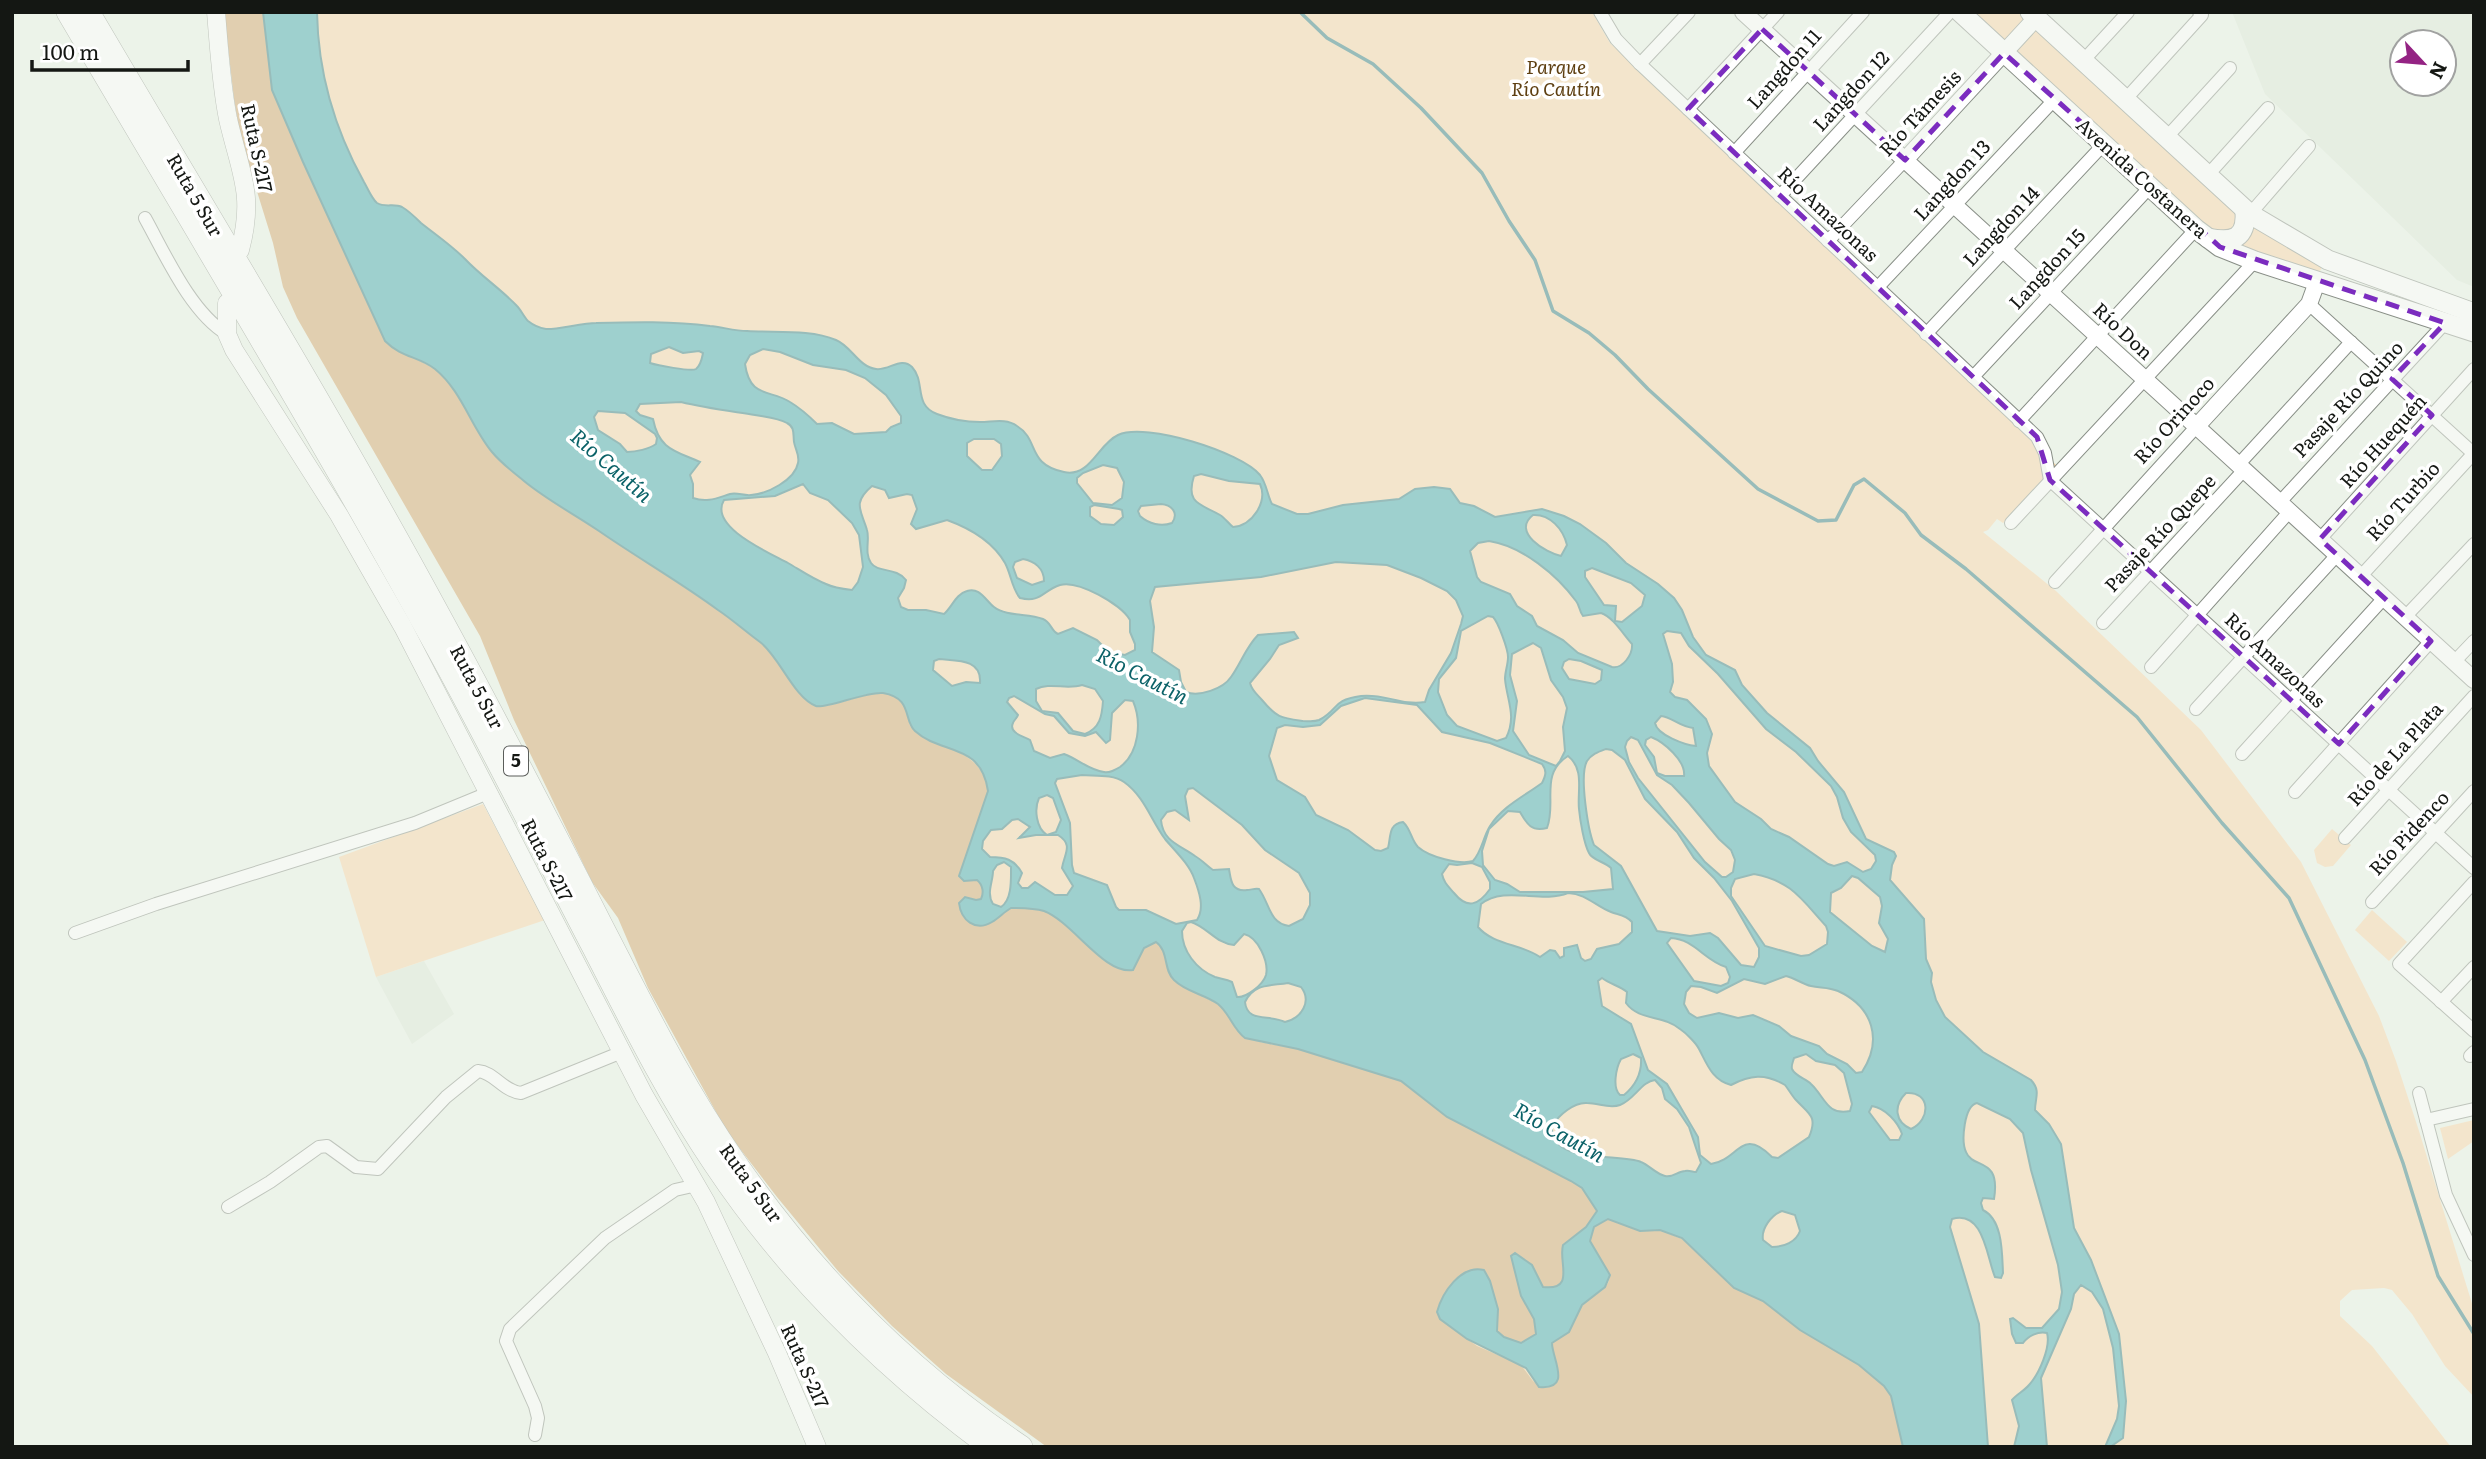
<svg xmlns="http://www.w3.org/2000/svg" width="2486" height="1459" viewBox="0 0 2486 1459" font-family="Literata,serif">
<rect width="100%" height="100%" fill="#ecf3e9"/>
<g fill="#dde9d9" fill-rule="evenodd">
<path d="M2232,12h242v275l-17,-7 -192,-186zM2402,42h42v42h-42z"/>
<path d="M424,961l30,53 -42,30 -36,-67z"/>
</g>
<g fill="#fbd6a8">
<path d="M226,12h1366l18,31 350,328 96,94 -41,47 -12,11 -6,-4 -9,11 -5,2 73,59 145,139 100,132 78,154 17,45 23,70 55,179v87l-29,-31 -33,-52 -20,-24 -8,-2 -32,2 -12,11v15l32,30 79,101h-1263l-949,-1308z"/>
<path d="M1964,12h61l223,204 77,45 -9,18 -95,-34z"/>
<path d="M483,804l62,116 -169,57 -37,-120z"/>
<path d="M2332,829l19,16 -18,21 -8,1 -8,-4 -3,-13z"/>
<path d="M2372,910l35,32 -18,19 -34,-31z"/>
<path d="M2474,1120v21l-26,18 -8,-31z"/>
</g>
<path fill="#d3a56a" d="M224,12h39l9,78 108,241 36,28 19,10 15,15 43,69 33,29 192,128 45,34 50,60c29,11 88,-43 97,22 10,5 19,12 29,17 25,11 45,19 49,48l-29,85 10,5 8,-1c6,5 7,13 4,19l-5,1 -11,-3 -6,6c2,17 17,29 33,19 7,-4 12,-10 19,-14 11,1 24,0 34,3 32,13 48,46 80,60 11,-11 16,-25 31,-29l8,8 6,24 12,12 34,17 9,7 11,19 24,13 37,7 104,32 46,36 124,64 11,7 15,22 -11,18 -23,17c-5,17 13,46 -20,42l-11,-22 -17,-12 -4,3 10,40 13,23 3,12 -4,7 -12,5 -17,-6 -7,-6 1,-22 -11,-35 -28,3 -18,24 -1,18 37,27 44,19 12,16 10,7 7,-1 9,-13 -8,-27 2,-6c5,-3 10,-5 14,-9 9,-7 9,-21 18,-29 9,-9 24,-12 25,-28l-20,-34 4,-14 14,-8 32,12 20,-1 22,9 52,49 29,12 37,30 59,35 25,21 7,10 12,51h-856l-101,-73 -54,-48 -54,-55 -61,-74 -50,-65 -79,-144 -30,-70 -26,-36 -78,-162 -34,-84 -183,-318 -14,-31 -10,-44 -32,-103 -7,-41z"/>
<path fill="#3fa6ae" stroke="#327b80" stroke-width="2" fill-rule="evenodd" d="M263,12h54c1,59 18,118 47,170 3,5 8,17 13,21 8,5 17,0 25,4 7,4 13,10 19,16 15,12 30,22 44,36 16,17 37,31 52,47 4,4 7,11 11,15 5,4 12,7 18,8 9,1 37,-6 50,-6 37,-1 77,-2 114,3 12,1 25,5 37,5 28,2 63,-2 89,9 15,6 23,27 40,29 13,2 25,-13 36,-2 14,15 1,38 25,47 13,5 30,8 43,8 13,0 26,-4 37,4 23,14 9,38 47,46 26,6 34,-28 54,-37 28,-13 123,17 142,40 7,9 7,20 12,29l25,10h11l35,-9 56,-6 16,-10 19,-2 16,2 10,14 14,3 21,11 47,-8 22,7 16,8 26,19 20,20 32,21 16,14 8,12 11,27 13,18 29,15 7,15 25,28 43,35 8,13 26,31 22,47 28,13 2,4 -4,9 -2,15 34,39 2,40 6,14 -1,9 5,18 9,17 38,35 48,28c10,11 4,18 4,30l14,14 12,20 13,84 17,32 28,74 7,67 -3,37 -13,9h-5l12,-28 2,-13 -6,-58 -10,-39 -11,-17 -11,-7 -7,9 -3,15 -30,69 6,69h-33l5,-21 -7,-26c5,-6 12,-9 17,-15 10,-11 22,-38 18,-52 -9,-2 -19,3 -24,10h-7l-4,-9 -2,-15 3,-1 13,10h16l17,-19 3,-17 -4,-27 -27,-95 -8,-37 -13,-14 -33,-16c-13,3 -16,38 -11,49 7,18 35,4 28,47l-11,-1 -2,5 2,7c20,10 19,43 20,63l-2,5 -6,-1c-8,-18 -11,-68 -43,-58l-2,8 29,97 9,123h-85l-12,-51 -7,-10 -25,-21 -59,-35 -37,-29 -29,-13 -52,-50 -22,-8 -20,1 -32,-12 -14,8 -4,14 20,34 -5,12 -23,18 -13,27 -17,11c0,16 21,47 -13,44l-13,-19 -59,-29 -27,-20 -3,-7c5,-19 24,-48 47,-42l6,11 8,28 -1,22 7,6 17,6 15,-9 -2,-15 -13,-23 -10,-40 4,-3 17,12 11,22c33,4 15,-25 20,-42l23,-18 11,-16 -15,-23 -11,-7 -124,-64 -46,-36 -103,-32 -53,-11c-12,-9 -15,-24 -27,-34 -14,-10 -32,-12 -44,-24 -11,-10 -5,-29 -18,-38l-12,6 -11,22c-29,5 -60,-48 -89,-59 -10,-3 -22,-3 -33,-3 -7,4 -12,10 -19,14 -17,10 -31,-2 -33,-19l6,-6 11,3 5,-1c3,-6 2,-14 -4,-19l-13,1 -5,-5 29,-85c-7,-49 -47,-36 -73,-60 -12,-11 -2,-33 -32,-38 -16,-2 -57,16 -67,13 -22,-8 -37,-50 -56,-64 -14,-10 -27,-22 -42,-32 -38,-28 -80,-52 -119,-79 -25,-17 -52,-31 -75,-50 -11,-9 -23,-18 -32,-29 -21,-25 -30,-61 -57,-83 -17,-13 -33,-11 -50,-28l-82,-179 -31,-72zM669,347l14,6 16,-2 4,2c-1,5 -2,12 -7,16 -5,3 -40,-4 -46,-6l1,-9zM763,349l17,3 33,13 33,5 19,8 21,17 15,21v7l-10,4 -5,5 -32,2 -22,-11 -15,1c-8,-8 -17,-16 -27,-22 -20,-13 -40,-3 -45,-38l5,-9zM681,402c24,6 49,9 74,13 10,2 23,3 32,8 8,4 6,11 7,19 1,7 6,13 4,21 -3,17 -31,31 -47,32 -7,1 -14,-3 -21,-1 -13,4 -23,9 -37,4v-14l-3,-9 10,-13c-24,-11 -41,-12 -47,-43l-13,-4 -4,-4 4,-7zM598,411l27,2 30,21 2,4 -1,6c-7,5 -20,8 -29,8l-7,-8 -22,-14 -4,-13zM974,439h20l7,5 1,12 -10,14h-10l-15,-14v-13zM1103,465l14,3 7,14 -2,16 -10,7 -19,-2 -16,-20v-5l6,-5zM1201,474l28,7 31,3c8,18 -8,42 -27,43 -5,-4 -8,-9 -13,-12 -19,-11 -35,-11 -26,-39zM803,484l7,9 18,7 24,23 7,12 4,32 -5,15 -6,8c-9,-1 -18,-2 -26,-6 -13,-5 -26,-14 -38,-21 -18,-10 -80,-36 -64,-63l51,-4zM872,486l13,4 4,8 18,-4 5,1 5,14 -6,15 5,5 31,-9c22,8 46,22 58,43 6,11 7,26 15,35 21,5 22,-7 40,-13 18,-5 61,19 70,35v12l5,12v6l-10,5 -16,-3 -12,-12 -24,-12 -15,6c-7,-3 -7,-12 -15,-15 -15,-6 -36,-2 -49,-12 -9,-7 -14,-20 -27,-16 -11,3 -15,16 -23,23l-18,-4h-18l-7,-3 -3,-9 6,-10 2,-8c-10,-13 -28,-7 -35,-17 -7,-10 -1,-24 -4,-33 -6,-20 -15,-27 5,-44zM1161,504c11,1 18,9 11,19 -11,4 -23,1 -32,-7l-2,-5 3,-5zM1094,505l25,4 3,1 1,7 -9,8 -13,-1 -11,-8v-9zM1533,515c17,-1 30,14 34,30l-6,11c-15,-3 -50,-24 -28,-41zM1489,541c33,5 68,34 87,60 4,5 3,10 7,15l18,-3c12,4 22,21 31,31 1,10 -9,25 -20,23l-34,-14 -15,-13 -26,-14 -5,-10 -15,-10 -7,-12 -29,-12 -4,-5 -7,-26 8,-8zM1023,559c11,2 21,9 21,22l-12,4 -15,-7 -4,-11 2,-5zM1336,562l51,3 34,13 26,13 9,9 7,16 -2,8 -10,29 -22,37 -4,12c-23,4 -42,-9 -64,-6 -30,4 -22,14 -42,24 -5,2 -10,1 -16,1 -22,-3 -26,-3 -41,-21 -5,-6 -10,-9 -12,-17l20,-24 9,-14 19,-7 -4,-6 -36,3c-12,12 -17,28 -27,42 -8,12 -32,20 -45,15l-5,-10 -2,-12 -27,-18 2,-25 -4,-26 5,-14 106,-10zM1592,568l39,15 14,12 -3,11 -20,16 -7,-1 1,-15 -12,-1 -19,-28v-6zM1488,616l5,1c5,5 15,32 15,40 0,8 -3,14 -3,22 2,22 12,37 1,59l-9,3 -40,-15 -10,-11 -9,-23 1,-13 17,-21 5,-27zM1667,631l14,2 8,13 29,28 48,55 30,23 35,34 6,11 6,21 8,14 24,23 1,6 -5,8 -8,3 -16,-10 -13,4 -6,-2 -39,-27 -18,-8 -10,-10 -26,-17 -26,-36 -2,-13 5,-19 -6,-15 -19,-19 -12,-3 -5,-5 3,-10 -1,-18 -9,-30zM1533,643l8,5 10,32 12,17 4,11 -4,19 2,24 -5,10 -4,5 -27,-11 -16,-24 4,-30 -7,-26 2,-21zM939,659c16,2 43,-1 41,24l-14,-1 -14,4 -19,-16 1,-9zM1569,659l12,2 21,9 -1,10 -6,4 -26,-5 -7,-11 2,-6zM1082,685l13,4 8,12c-1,15 -3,27 -18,33l-12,-3 -15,-18 -16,-2 -6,-10v-12c14,-7 31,1 46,-4zM1014,696l31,18 9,2 15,17 16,3 11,-4 10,11 4,-3 2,-27 13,-13 8,1c9,21 6,52 -13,66 -5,3 -10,6 -16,5 -15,-2 -26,-13 -40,-18l-14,4 -16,-7 -4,-11c-5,-3 -22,-7 -17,-17 1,-3 4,-5 5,-8l-11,-13 2,-4zM1365,698l52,7 25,27 48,11 52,21c5,7 4,11 0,19 -19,14 -39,23 -52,43 -7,11 -8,25 -17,35 -13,4 -44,-4 -55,-14 -7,-7 -7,-18 -15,-25 -15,2 -12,15 -15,26l-7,3 -6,-1 -27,-20 -32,-15 -11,-18 -28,-17 -8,-24 8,-28 8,-3 18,2 17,-2 21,-19zM1661,716c11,1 17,10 32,12l3,18c-11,-1 -39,-11 -41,-23zM1631,737l7,3 19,35 15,10 17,18 30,36 12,11 4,10 -2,12 -7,5h-4l-17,-15 -67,-84 -9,-16 -4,-15 2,-6zM1651,737c13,5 35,24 33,39h-19l-8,-3 -3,-16 -9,-12 1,-5zM1606,749l6,1 13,10 20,39 32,33 17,26 20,20 18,23 27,47v9l-5,10 -13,-2 -23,-27 -8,-5 -20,3 -33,-5 -36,-65 -27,-21c-6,-15 -15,-70 -7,-84 5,-7 11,-9 19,-12zM1568,756c17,13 9,36 11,53 1,11 5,35 10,44 3,7 16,9 22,15l2,21 -30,3h-63l-13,-8 -12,-4 -12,-15 -1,-14 7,-22 19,-18 12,1c7,12 11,20 27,16 10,-25 -8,-54 21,-72zM1082,775c13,1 31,-1 42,7 20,14 27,38 41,57 10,12 24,25 29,39 5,13 11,30 3,42l-21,4 -30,-14h-27l-3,-3 -9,-22 -33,-12 -2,-8 -2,-42 -15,-40 2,-4zM1193,788l49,37 23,25 34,23 11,20v12l-7,14 -14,7c-20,-3 -19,-22 -30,-37 -4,-1 -8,1 -12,1 -16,2 -16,-10 -18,-21l-16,1c-6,-4 -11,-10 -18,-14 -15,-11 -32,-14 -34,-36l6,-8 8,-2 14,10 -4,-24 3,-7zM1047,795l6,3 8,22 -5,12 -9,3c-11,-7 -13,-26 -8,-37zM1018,819l12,8 -11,11 17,-3h22c16,10 6,19 4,33l11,18 -6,9h-12l-20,-13 -7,6h-6l-4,-5 4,-10c-8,-14 -17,-16 -32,-16l-8,-8 1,-8 8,-11 11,-1 10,-9zM1004,862l7,5c0,13 1,33 -10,40l-8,-3c-7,-11 0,-22 0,-33l4,-6zM1472,863l10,4 8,15v7c-12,17 -23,20 -36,4 -6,-7 -10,-10 -12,-19l7,-10 8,1zM1754,874c38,7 48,26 72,52l2,6 -1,12 -18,11 -8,1 -36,-10 -34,-50v-8l4,-9zM1852,876l6,2 22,19 2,9 -3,17 9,16 -3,13 -13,-6 -42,-34 1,-19 10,-5zM1568,893c19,1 27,13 43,19 8,3 15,3 21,10v10l-13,12 -22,5 -6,10 -6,2 -4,-3 -4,-13 -13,3v8l-4,2 -5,-7 -5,-1 -10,7c-18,-13 -47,-12 -62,-30l3,-23c24,-19 60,0 87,-11zM1191,922c16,5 26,22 43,23l10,-11c14,3 25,28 22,41 -3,10 -20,23 -29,22l-5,-15c-6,-3 -11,-3 -17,-5 -19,-8 -33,-26 -33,-46l5,-8zM1671,938c23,1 34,23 55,29l4,10 -2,6 -7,3 -27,-5 -27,-38zM1786,976c9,2 16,8 25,10 9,2 18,1 27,5 35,16 45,49 24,81l-6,1 -9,-9 -20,-10 -8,-8 -28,-10 -12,-10 -26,-11 -15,3 -19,-5 -22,5 -8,-5 -5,-9 2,-12 5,-6 10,1 16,6 27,-14 21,5zM1602,978c8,6 18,8 25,14l-1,11c13,18 38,12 54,26 6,4 16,14 19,20 8,15 13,31 32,36 19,-10 34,-12 54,0 4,5 7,11 11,15 13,14 22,16 13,37l-31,21 -6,-1c-31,-31 -33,3 -61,7l-11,-9 -2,-18 -31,-53 -19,-14 -17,-46 -29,-18 -4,-25zM1288,983l13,4c11,14 1,31 -16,35 -16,-8 -38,1 -40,-20 9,-19 25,-16 43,-19zM1633,1054l8,4c1,16 -5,27 -17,37h-4c-8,-7 -4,-27 1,-36zM1806,1054l10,7 19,4 9,8 8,31 -2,7c-23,5 -25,-14 -39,-27 -5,-5 -16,-8 -19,-15 -1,-4 1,-7 2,-11zM1655,1080l7,8 3,11 12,10 12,18 12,36 -5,9c-3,0 -7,-2 -11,-1 -7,0 -12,7 -20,5 -9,-2 -16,-11 -24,-14 -21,-9 -92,3 -89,-36 7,-11 22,-24 35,-23 12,0 22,6 33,2 14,-5 22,-24 35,-25zM1906,1093c25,-2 25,27 5,36 -16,-7 -18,-23 -5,-36zM1872,1106c13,2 26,16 30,28l-3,6h-9l-21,-28zM1782,1211l13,4 5,16c-4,11 -16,16 -28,16l-9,-7c-2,-11 8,-25 19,-29z"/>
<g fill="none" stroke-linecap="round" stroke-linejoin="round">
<path stroke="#327b80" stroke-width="3.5" d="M1300,12l27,26 46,26 48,44 61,65 27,48 26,39 18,51 36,22 26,22 33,34 110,100 60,32 18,-1 18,-35 10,-6 41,34 16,22 45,34 171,148 85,106 67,75 76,162 38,103 35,113 36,58"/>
<g stroke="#898f87" stroke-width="14">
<g id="minor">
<path d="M1600,12l16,27 24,25 397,373 8,16 5,27 424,388"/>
<path d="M2082,62l46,-50"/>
<path d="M1640,64l49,-52"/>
<path d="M2124,101l78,-86 -3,-3"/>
<path d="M1688,109l90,-97"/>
<path d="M2166,138l64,-70"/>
<path d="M1734,153l129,-141"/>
<path d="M2207,176l61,-68"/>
<path d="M1780,196l170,-184"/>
<path d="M2250,214l59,-68"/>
<path d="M145,218c20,36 46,95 82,116"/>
<path d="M1828,241l77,-81"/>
<path d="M1878,287l177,-188"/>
<path d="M2309,304l165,150"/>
<path d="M1926,334l178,-190"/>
<path d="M1973,377l177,-190"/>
<path d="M2019,421l177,-192"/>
<path d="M2239,464l112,-122"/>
<path d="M2280,502l165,-179"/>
<path d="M2011,523l244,-262"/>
<path d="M2320,539l154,-170"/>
<path d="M2361,576l113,-123"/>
<path d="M2055,582l142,-156"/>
<path d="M2405,617l69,-73"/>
<path d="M2103,623l141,-153"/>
<path d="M2454,662l20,-21"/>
<path d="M2151,667l139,-156"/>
<path d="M2196,709l141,-154"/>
<path d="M2242,754l142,-156"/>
<path d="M2295,792l136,-151"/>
<path d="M2345,838l129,-142"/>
<path d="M2474,882l-75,82 75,67"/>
<path d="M2372,902l102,-111"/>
<path d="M75,933l81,-29 259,-81 73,-30"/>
<path d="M2441,1002l33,-35"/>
<path d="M2470,1056l4,-4"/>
<path d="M2419,1093l27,102 28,60"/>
<path d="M2426,1120l48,-11"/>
<path d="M228,1207l42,-25 49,-35 8,-1 29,21 22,2 68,-72 32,-26c16,1 25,20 43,22l101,-41"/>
<path d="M535,1435l3,-17 -3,-12 -29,-65 4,-12 95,-91 70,-48 22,-5"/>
</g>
</g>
<g stroke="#898f87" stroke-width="18">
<g id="tertiary">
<path d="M1743,12l731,668"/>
<path d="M1905,160l131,-142"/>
<path d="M2197,426l112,-122 8,-22"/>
</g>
</g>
<g stroke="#898f87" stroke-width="19">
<g id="secondary">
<path d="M216,12c3,35 5,72 12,107 12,53 27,75 12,131"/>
<path d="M227,303v31l7,16 105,165 64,112 241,468 62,107 71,151 40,94"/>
</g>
</g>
<g stroke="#898f87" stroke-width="21">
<g id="primary">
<path d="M1960,12l236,217 24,18 35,14 219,71"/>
<path d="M2030,12l220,202 78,46 146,53"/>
<path d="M2208,238c25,5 39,1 37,-28"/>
</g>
</g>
<g stroke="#898f87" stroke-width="24">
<g id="motorway">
<path d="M68,12c124,211 251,420 369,635 54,98 104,199 156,299 38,74 75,149 122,218 74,111 169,204 276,283"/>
<path d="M88,12c117,199 239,397 349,600 57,104 111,209 165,315 41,79 81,161 132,234 77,112 174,210 287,286"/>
</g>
</g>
<use href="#minor" stroke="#fff" stroke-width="12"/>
<use href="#tertiary" stroke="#fff" stroke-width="16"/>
<use href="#secondary" stroke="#fff" stroke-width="18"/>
<use href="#primary" stroke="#fff" stroke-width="19"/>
<use href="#motorway" stroke="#fff" stroke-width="23"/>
</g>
<path d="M0 0H2486V1459H0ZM1762,29l143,131 99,-107 216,194 225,76 -53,56 40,36 -112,124 111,102 -92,103 -289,-264 -13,-43 -349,-328z" fill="#ecf3e9" fill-opacity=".55" fill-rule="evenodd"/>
<path fill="none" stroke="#7b2cbf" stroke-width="5" stroke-dasharray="14 9" stroke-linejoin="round" d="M1762,29l143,131 99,-107 216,194 225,76 -53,56 40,36 -112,124 111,102 -92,103 -289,-264 -13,-43 -349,-328z"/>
<g text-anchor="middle" stroke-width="7" stroke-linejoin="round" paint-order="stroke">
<rect fill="#fff" stroke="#5a5d5a" stroke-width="2" x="504" y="746.5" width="24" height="29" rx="5"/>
<g font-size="18" font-weight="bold" fill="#141713">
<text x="516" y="767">5</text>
</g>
<g font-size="19" font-style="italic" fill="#5e3f11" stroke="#fff">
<text x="1556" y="74">Parque<tspan x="1556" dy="22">Río Cautín</tspan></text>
</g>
<g font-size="19" fill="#141713" stroke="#fff">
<text transform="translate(1784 69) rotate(-48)" y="7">Langdon 11</text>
<text transform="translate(1851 91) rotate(-47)" y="7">Langdon 12</text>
<text transform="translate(1920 113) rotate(-47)" y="7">Río Támesis</text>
<text transform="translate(257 148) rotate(78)" y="7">Ruta S-217</text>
<text transform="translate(2142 178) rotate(42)" y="7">Avenida Costanera</text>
<text transform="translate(1952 180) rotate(-47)" y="7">Langdon 13</text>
<text transform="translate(195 195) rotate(60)" y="7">Ruta 5 Sur</text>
<text transform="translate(1828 214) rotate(43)" y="7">Río Amazonas</text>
<text transform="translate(2001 226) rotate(-47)" y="7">Langdon 14</text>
<text transform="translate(2047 269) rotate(-47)" y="7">Langdon 15</text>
<text transform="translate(2123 331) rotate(43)" y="7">Río Don</text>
<text transform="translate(2348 399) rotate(-47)" y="7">Pasaje Río Quino</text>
<text transform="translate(2174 420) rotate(-48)" y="7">Río Orinoco</text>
<text transform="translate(2383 441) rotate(-48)" y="7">Río Huequén</text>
<text transform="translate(2403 501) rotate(-48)" y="7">Río Turbio</text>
<text transform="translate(2160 533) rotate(-47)" y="7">Pasaje Río Quepe</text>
<text transform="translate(2275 660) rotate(43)" y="7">Río Amazonas</text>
<text transform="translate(477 687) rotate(62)" y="7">Ruta 5 Sur</text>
<text transform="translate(2395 754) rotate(-48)" y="7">Río de La Plata</text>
<text transform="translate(2409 833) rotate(-47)" y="7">Río Pidenco</text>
<text transform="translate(547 860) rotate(63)" y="7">Ruta S-217</text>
<text transform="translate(751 1183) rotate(54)" y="7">Ruta 5 Sur</text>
<text transform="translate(805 1366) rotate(66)" y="7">Ruta S-217</text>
</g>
<g font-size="21" font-style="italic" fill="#0b6268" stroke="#fff">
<text transform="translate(611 466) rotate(41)" y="7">Río Cautín</text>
<text transform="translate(1142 676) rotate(27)" y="7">Río Cautín</text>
<text transform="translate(1559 1133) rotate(29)" y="7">Río Cautín</text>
</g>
</g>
<rect width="2486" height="1459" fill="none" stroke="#141713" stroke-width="28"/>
<g transform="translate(2423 63) rotate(116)"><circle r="33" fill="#ffffff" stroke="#a1a2a1" stroke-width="2"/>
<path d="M0-5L12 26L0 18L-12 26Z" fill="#942383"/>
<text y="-10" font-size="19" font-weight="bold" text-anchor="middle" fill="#141713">N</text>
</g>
<path d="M32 60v10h156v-10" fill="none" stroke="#141713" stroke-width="3.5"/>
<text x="42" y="60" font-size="21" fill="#141713" stroke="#ffffff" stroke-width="5" paint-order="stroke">100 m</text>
</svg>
